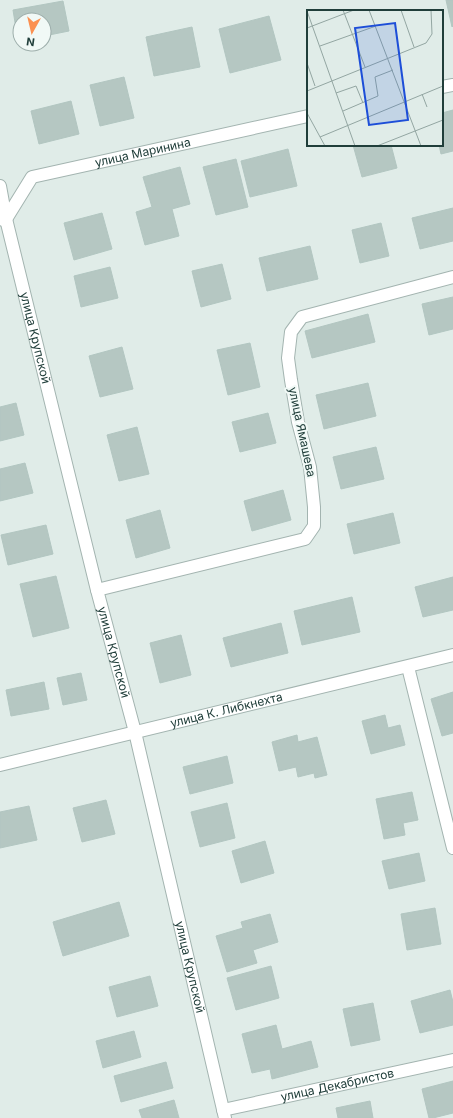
<svg xmlns="http://www.w3.org/2000/svg" width="453" height="1118" viewBox="0 0 453 1118" font-family="Inter,sans-serif">
<rect width="100%" height="100%" fill="#e0ece8"/>
<g fill="#b5c7c2" stroke="#b2c6c1">
<path d="M446,0h7v26l-1,1z"/>
<path d="M63,1l6,30 -25,5v-16h-24v21h-2l-5,-31z"/>
<path d="M269,16l12,44 -51,13 -11,-44z"/>
<path d="M192,27l8,40 -46,9 -8,-39z"/>
<path d="M124,77l10,41 -34,8 -10,-41z"/>
<path d="M71,101l8,33 -40,10 -8,-33z"/>
<path d="M453,110v41l-12,3 -2,-9h3v-32z"/>
<path d="M353,145h38l6,23 -35,9z"/>
<path d="M288,149l9,37 -47,11 -9,-36z"/>
<path d="M236,159l12,48 -32,8 -13,-48z"/>
<path d="M180,167l10,37 -18,5 7,27 -34,9 -9,-33 16,-5 -9,-30z"/>
<path d="M453,208v33l-33,8 -8,-31z"/>
<path d="M102,213l10,36 -38,11 -10,-37z"/>
<path d="M381,223l8,33 -29,7 -8,-33z"/>
<path d="M310,246l8,33 -51,12 -8,-33z"/>
<path d="M222,264l9,35 -30,8 -9,-36z"/>
<path d="M110,267l8,31 -37,9 -7,-31z"/>
<path d="M453,297v32l-24,6 -7,-31z"/>
<path d="M368,314l7,28 -63,16 -7,-27z"/>
<path d="M250,343l10,44 -32,8 -11,-45z"/>
<path d="M122,347l11,42 -33,8 -11,-41z"/>
<path d="M368,383l8,33 -52,13 -8,-34z"/>
<path d="M16,403l8,32 -24,6v-34z"/>
<path d="M268,413l8,30 -36,9 -8,-30z"/>
<path d="M137,427l12,47 -30,7 -12,-46z"/>
<path d="M376,447l8,32 -43,10 -8,-32z"/>
<path d="M25,463l8,30 -33,8v-32z"/>
<path d="M283,490l8,30 -39,11 -8,-30z"/>
<path d="M160,510l10,38 -34,10 -10,-38z"/>
<path d="M393,513l7,30 -46,11 -7,-30z"/>
<path d="M46,525l7,29 -45,11 -7,-30z"/>
<path d="M56,576l13,52 -36,9 -13,-53z"/>
<path d="M453,577v33l-30,7 -8,-30z"/>
<path d="M352,597l8,35 -58,13 -8,-34z"/>
<path d="M281,623l7,30 -57,14 -8,-29z"/>
<path d="M181,635l10,40 -31,8 -10,-40z"/>
<path d="M81,673l6,27 -24,5 -6,-27z"/>
<path d="M44,682l5,27 -38,7 -5,-26z"/>
<path d="M453,692v41l-11,3 -11,-37z"/>
<path d="M385,715l3,13 12,-3 5,20 -34,9 -9,-33z"/>
<path d="M297,735l1,7 19,-5 10,38 -12,3 -1,-5 -16,4 -2,-10 -17,4 -7,-29z"/>
<path d="M227,756l6,27 -43,11 -7,-27z"/>
<path d="M412,792l6,28 -15,3 2,12 -21,4 -8,-40z"/>
<path d="M106,800l9,34 -33,8 -9,-34z"/>
<path d="M227,803l8,35 -35,9 -9,-35z"/>
<path d="M29,806l8,34 -37,8v-36z"/>
<path d="M265,841l9,32 -33,10 -9,-32z"/>
<path d="M419,853l6,28 -36,8 -7,-28z"/>
<path d="M119,902l10,34 -66,20 -10,-34z"/>
<path d="M435,908l6,36 -34,6 -6,-36z"/>
<path d="M270,914l8,28 -25,8 4,13 -30,9 -11,-36 27,-8 -2,-6z"/>
<path d="M271,966l8,32 -43,12 -9,-32z"/>
<path d="M150,976l8,30 -41,11 -8,-30z"/>
<path d="M450,990l3,12v23l-33,8 -9,-32z"/>
<path d="M373,1003l7,37 -29,6 -8,-37z"/>
<path d="M276,1025l6,24 29,-8 7,26 -46,12 -2,-10 -18,4 -10,-39z"/>
<path d="M134,1031l7,26 -38,11 -7,-27z"/>
<path d="M166,1062l7,26 -52,14 -7,-26z"/>
<path d="M453,1081v32l-20,5h-4l-7,-29z"/>
<path d="M174,1100l5,18h-37l-3,-8z"/>
<path d="M370,1101l3,17h-35l-2,-10z"/>
</g>
<g fill="none" stroke-linecap="round" stroke-linejoin="round">
<g stroke="#a3b4b0" stroke-width="14">
<g id="street">
<path d="M442,87l11,-2"/>
<path id="s1" d="M0,186l6,33 91,371 38,142 90,386"/>
<path id="s2" d="M3,220l3,-1 26,-42 276,-61"/>
<path d="M97,590l208,-51 9,-13v-19l-4,-40 -12,-45 -7,-42 -3,-22 3,-26 11,-15 151,-40"/>
<path d="M408,667l45,181"/>
<path id="s3" d="M0,765l453,-110"/>
<path id="s4" d="M223,1110l230,-50"/>
</g>
</g>
<use href="#street" stroke="#fff" stroke-width="12"/>
</g>
<g text-anchor="middle" stroke-width="4" stroke-linejoin="round" paint-order="stroke">
<g font-size="12" fill="#203e3a" stroke="#f1f9f6">
<text dy="4" stroke="none"><textPath href="#s2" startOffset="166">улица Маринина</textPath></text>
<text dy="4" stroke="none"><textPath href="#s1" startOffset="156">улица Крупской</textPath></text>
<text transform="translate(302 432) rotate(78)" y="4">улица Ямашева</text>
<text dy="4" stroke="none"><textPath href="#s1" startOffset="480">улица Крупской</textPath></text>
<text dy="4" stroke="none"><textPath href="#s3" startOffset="233">улица К. Либкнехта</textPath></text>
<text dy="4" stroke="none"><textPath href="#s1" startOffset="804">улица Крупской</textPath></text>
<text dy="4" stroke="none"><textPath href="#s4" startOffset="117">улица Декабристов</textPath></text>
</g>
</g>
<g transform="translate(307 10)">
<rect width="136" height="136" fill="#e0ece8"/>
<path fill="none" stroke="#93a6a2" stroke-width="1" d="M36,0l22,57M62,0l52,136M94,0l13,37M0,1l48,135M0,18l47,-18M13,36l56,-20M0,53l8,23M0,81l119,-48 6,-9 -1,-24M29,83l20,-7 7,17M115,84l5,13M36,101l35,-15 -3,-19 18,-7M0,103l18,33M13,127l123,-51M70,136l66,-26"/>
<path fill="#1d4ed8" fill-opacity="0.15" stroke="#1d4ed8" stroke-width="2" d="M88,13l13,97 -39,5 -14,-97z"/>
<rect width="136" height="136" fill="none" stroke="#203e3a" stroke-width="2"/>
</g>
<g transform="translate(32 32) rotate(188)"><circle r="19" fill="#f1f9f6" stroke="#9daeab"/>
<path d="M0-3L7 15L0 10L-7 15Z" fill="#fb9050"/>
<text y="-6" font-size="11" font-weight="bold" text-anchor="middle" fill="#203e3a">N</text>
</g>
</svg>
